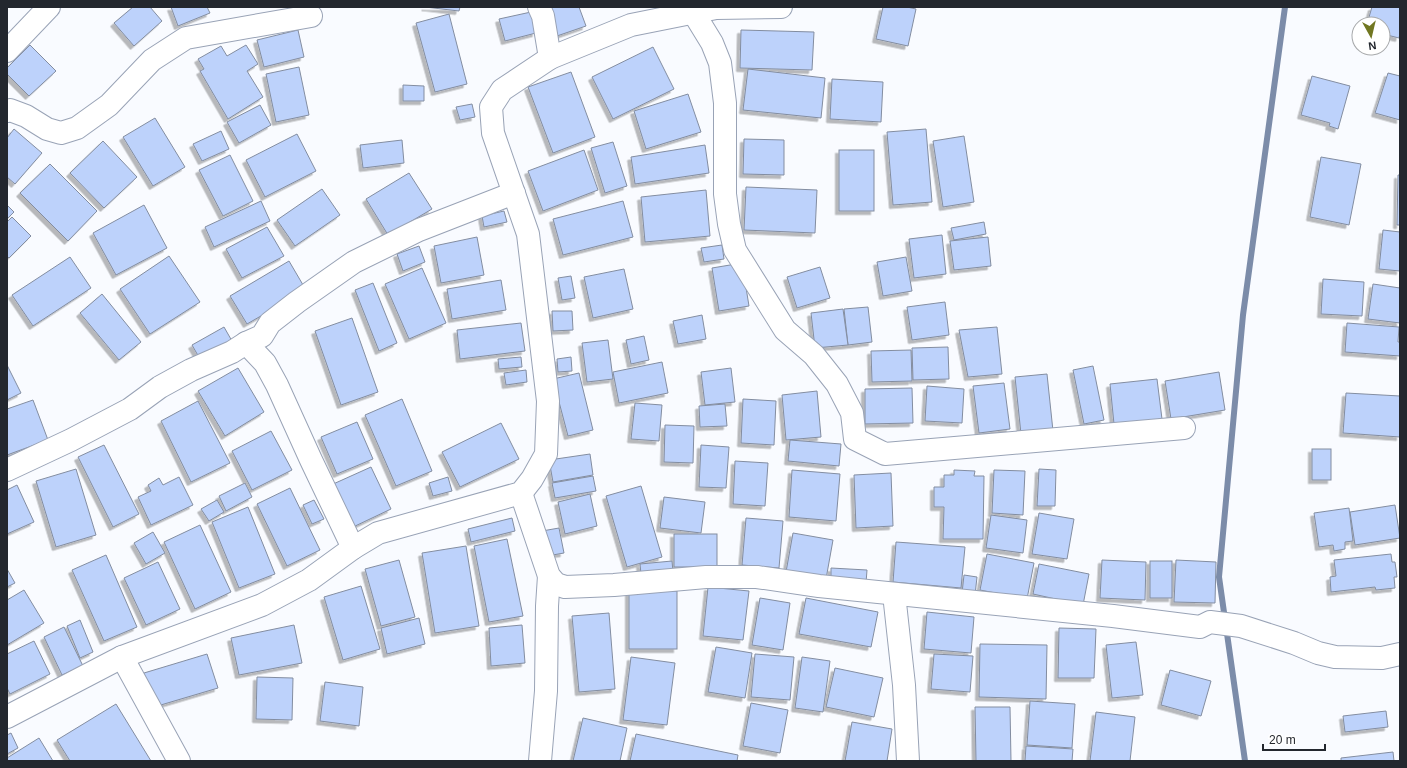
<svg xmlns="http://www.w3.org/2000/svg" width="1407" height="768" viewBox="0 0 1407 768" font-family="Helvetica,sans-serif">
<defs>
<filter id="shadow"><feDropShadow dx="-3.5" dy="3.5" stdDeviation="0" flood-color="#0004"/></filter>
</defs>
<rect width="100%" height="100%" fill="#f9fbff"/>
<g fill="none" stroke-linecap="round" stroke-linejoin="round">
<path stroke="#7c8ca9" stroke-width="6" d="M1245,761l-26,-184 24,-262 42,-308"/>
</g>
<g fill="#bdd2fb" stroke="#838da0" filter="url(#shadow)">
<path d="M133,7h17l12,14 -28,25 -20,-23z"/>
<path d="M171,7h36l3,6 -32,13z"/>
<path d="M425,7h35l-1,4z"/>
<path d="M543,7h36l7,19 -32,11z"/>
<path d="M883,7h24l9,2 -8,37 -32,-7z"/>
<path d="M1372,7h28v26l-1,5 -16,-4v-10h-16z"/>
<path d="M531,12l5,21 -31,8 -6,-22z"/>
<path d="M449,14l18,70 -32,8 -19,-69z"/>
<path d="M298,30l6,27 -40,10 -7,-27z"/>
<path d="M741,30l73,2 -2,38 -72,-2z"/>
<path d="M30,45l26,26 -27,25 -22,-22v-6z"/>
<path d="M246,45l12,19 -11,7 16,26 -35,22 -28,-48 4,-2 -6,-10 23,-13 6,10z"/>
<path d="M653,47l21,42 -61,30 -21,-42z"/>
<path d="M299,67l10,48 -33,7 -10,-48z"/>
<path d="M748,69l77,9 -4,40 -78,-8z"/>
<path d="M571,72l24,65 -42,16 -25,-66z"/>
<path d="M1388,73l12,3v44l-25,-7z"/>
<path d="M1312,76l38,10 -12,43 -9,-3 1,-3 -29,-8z"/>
<path d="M832,79l51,3 -2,40 -51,-3z"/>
<path d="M403,85l21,1v15h-21z"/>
<path d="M688,94l13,38 -55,17 -12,-38z"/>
<path d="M472,104l3,13 -15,3 -4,-13z"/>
<path d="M260,105l11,20 -32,18 -12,-21z"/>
<path d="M155,118l30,49 -32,19 -30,-49z"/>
<path d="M14,129l28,24 -27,31 -8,-7v-39z"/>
<path d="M926,129l6,73 -39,3 -6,-73z"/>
<path d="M221,131l8,18 -27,12 -9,-17z"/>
<path d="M297,134l19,37 -51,26 -19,-37z"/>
<path d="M964,136l10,66 -31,5 -10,-66z"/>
<path d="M744,139l40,1v35l-41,-1z"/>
<path d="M402,140l2,23 -41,5 -3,-23z"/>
<path d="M103,141l34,36 -33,31 -34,-35z"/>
<path d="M613,142l14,44 -22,7 -14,-45z"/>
<path d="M705,145l4,28 -74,11 -4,-27z"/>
<path d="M584,150l14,40 -55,21 -15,-40z"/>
<rect x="839" y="150" width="35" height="61"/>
<path d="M230,155l23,46 -30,15 -24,-46z"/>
<path d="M1321,157l40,7 -12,61 -39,-8z"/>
<path d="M50,164l47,47 -29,30 -48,-48z"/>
<path d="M409,173l23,36 -44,26 -22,-36z"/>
<path d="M1398,175h2v50h-3z"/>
<path d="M746,187l71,3 -2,43 -71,-3z"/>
<path d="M322,189l18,26 -45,31 -18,-26z"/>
<path d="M706,190l4,46 -65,6 -4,-45z"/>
<path d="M261,201l9,20 -56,26 -9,-20z"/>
<path d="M623,201l10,36 -70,18 -10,-36z"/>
<path d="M7,205l7,7 -7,7z"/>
<path d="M144,205l23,43 -51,27 -23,-42z"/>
<path d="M504,211l3,11 -23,5 -2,-11z"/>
<path d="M12,217l19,19 -22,22 -2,-2v-34z"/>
<path d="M984,222l2,12 -32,6 -3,-12z"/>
<path d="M267,227l17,29 -42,22 -16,-29z"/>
<path d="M1383,230l17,2v39l-21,-2z"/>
<path d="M942,235l4,39 -32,4 -5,-39z"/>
<path d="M477,237l7,38 -43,8 -7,-37z"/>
<path d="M988,237l3,29 -37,4 -4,-29z"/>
<path d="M722,245l2,14 -20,3 -3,-14z"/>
<path d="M419,246l6,16 -22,9 -6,-17z"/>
<path d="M169,256l31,46 -50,32 -30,-45z"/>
<path d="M70,257l21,31 -58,38 -21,-31z"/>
<path d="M906,257l6,34 -29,5 -6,-34z"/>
<path d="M289,261l17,29 -59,34 -17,-28z"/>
<path d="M742,263l7,43 -30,5 -7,-43z"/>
<path d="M820,267l10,31 -33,10 -10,-31z"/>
<path d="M422,268l24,55 -37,16 -24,-55z"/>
<path d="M624,269l9,40 -40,9 -9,-41z"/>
<path d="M571,276l4,22 -13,2 -4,-22z"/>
<path d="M1323,279l41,3 -2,34 -41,-2z"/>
<path d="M501,280l5,30 -54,9 -5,-30z"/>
<path d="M373,283l24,60 -18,8 -24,-61z"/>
<path d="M1373,284l27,4v35l-32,-4z"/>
<path d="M102,294l39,48 -22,18 -39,-47z"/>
<path d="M945,302l4,33 -37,5 -5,-33z"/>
<path d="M868,307l4,35 -24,3 -4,-36z"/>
<path d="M843,309l5,36 -33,3 -4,-35z"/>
<path d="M552,311h20l1,19 -20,1z"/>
<path d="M702,315l4,24 -28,5 -5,-23z"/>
<path d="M352,318l26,74 -37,13 -26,-74z"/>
<path d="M521,323l4,28 -65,8 -3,-29z"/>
<path d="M1347,323l52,4 -1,15h2v14l-55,-4z"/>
<path d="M224,327l8,14 -32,18 -8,-14z"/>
<path d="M997,327l5,47 -34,3 -9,-47z"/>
<path d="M644,336l5,24 -18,4 -5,-24z"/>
<path d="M608,340l5,39 -26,3 -5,-39z"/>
<path d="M948,347l1,32 -36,1 -1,-32z"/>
<path d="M911,350l1,31 -40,1 -1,-31z"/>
<path d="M521,357l1,10 -23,2 -1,-10z"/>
<path d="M571,357l1,14 -14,1 -1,-13z"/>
<path d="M662,362l6,31 -49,10 -6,-31z"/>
<path d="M7,365l14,28 -14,7z"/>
<path d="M1093,366l11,54 -20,4 -11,-54z"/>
<path d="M238,368l26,44 -39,24 -27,-45z"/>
<path d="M731,368l4,34 -30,3 -4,-33z"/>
<path d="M526,370l1,12 -21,3 -2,-12z"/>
<path d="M1219,372l6,38 -54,9 -6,-38z"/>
<path d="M579,373l14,57 -25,6 -15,-57z"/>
<path d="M1047,374l6,57 -32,3 -6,-57z"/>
<path d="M1157,379l5,40 -48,5 -4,-40z"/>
<path d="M1004,383l6,46 -31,4 -6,-47z"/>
<path d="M927,386l37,3 -2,34 -37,-2z"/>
<path d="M912,388l1,35 -48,1v-35z"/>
<path d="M817,391l4,46 -35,3 -4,-45z"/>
<path d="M1346,393l54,3v41l-57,-4z"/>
<path d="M402,399l30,72 -36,15 -31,-71z"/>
<path d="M743,399l33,2 -2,44 -33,-2z"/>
<path d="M33,400l15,40 -41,15v-46z"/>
<path d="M198,401l32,62 -39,19 -30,-61z"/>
<path d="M635,403l27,2 -3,36 -28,-2z"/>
<path d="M725,404l2,22 -27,1 -1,-21z"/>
<path d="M357,422l16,37 -36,15 -16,-37z"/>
<path d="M501,423l18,36 -59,28 -18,-35z"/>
<path d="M665,425l29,1 -1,37 -29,-1z"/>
<path d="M271,431l21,39 -40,20 -20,-39z"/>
<path d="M790,440l51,4 -2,22 -51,-5z"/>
<path d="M104,445l35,69 -26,13 -35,-70z"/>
<path d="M701,445l28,2 -3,41 -27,-1z"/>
<rect x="1312" y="449" width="19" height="31"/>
<path d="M590,454l3,21 -40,7 -4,-22z"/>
<path d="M735,461l33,2 -3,43 -32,-2z"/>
<path d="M371,467l20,42 -40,19 -20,-43z"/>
<path d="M76,469l20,66 -40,12 -20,-66z"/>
<path d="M1039,469l17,1 -1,36h-18z"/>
<path d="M792,470l48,4 -4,47 -47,-4z"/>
<path d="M954,470l21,1 -1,5h10l-1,63h-40l1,-32h-10v-20h10v-12h10z"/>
<path d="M994,470l31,1 -2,44 -31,-2z"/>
<path d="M891,473l2,53 -37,2 -2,-53z"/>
<path d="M593,476l3,15 -41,7 -3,-15z"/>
<path d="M179,477l14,28 -42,20 -13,-28 13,-6 -3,-6 11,-7 4,7z"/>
<path d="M448,477l4,14 -19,5 -4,-13z"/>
<path d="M245,483l7,14 -26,14 -7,-15z"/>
<path d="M17,485l17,37 -27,12v-44z"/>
<path d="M641,486l21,71 -35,10 -21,-71z"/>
<path d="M290,488l30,62 -33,16 -30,-62z"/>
<path d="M590,494l7,32 -32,8 -7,-32z"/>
<path d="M664,497l41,5 -4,31 -41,-5z"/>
<path d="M217,500l7,12 -15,9 -8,-12z"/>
<path d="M314,500l10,19 -12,5 -9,-19z"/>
<path d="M1395,505l5,33 -45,7 -5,-33z"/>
<path d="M248,507l27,67 -36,14 -27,-66z"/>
<path d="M1349,508l4,33 -8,1v7l-11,2 -1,-6 -14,2 -5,-34z"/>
<path d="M1039,513l35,6 -7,40 -35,-5z"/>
<path d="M991,515l36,5 -4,33 -37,-5z"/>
<path d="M512,518l3,13 -44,11 -3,-13z"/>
<path d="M746,518l37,3 -4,47 -37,-3z"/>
<path d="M200,525l31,67 -36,17 -31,-67z"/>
<path d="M559,528l5,25 -17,3 -5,-25z"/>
<path d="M153,532l12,21 -19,11 -12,-21z"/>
<path d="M793,533l40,7 -7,39 -40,-7z"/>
<rect x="674" y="534" width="43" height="33"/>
<path d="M507,539l16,77 -34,6 -15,-76z"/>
<path d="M896,542l69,5 -4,41 -68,-6z"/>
<path d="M466,546l13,80 -44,7 -13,-80z"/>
<path d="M987,554l47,9 -7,36 -47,-9z"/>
<path d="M1391,554l1,8h3l2,15h-3l1,11 -19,2 -1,-3 -44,5 -1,-15 6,-1 -2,-16z"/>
<path d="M106,555l31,72 -33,14 -32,-71z"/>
<path d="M399,560l16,57 -34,9 -16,-57z"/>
<path d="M1102,560l44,2 -1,38 -45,-2z"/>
<path d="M1176,560l40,2 -1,41 -41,-1z"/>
<path d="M672,561l1,11 -32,2 -1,-10z"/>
<rect x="1150" y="561" width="22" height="37"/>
<path d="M158,562l22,47 -34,16 -22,-47z"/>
<path d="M1039,564l50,10 -6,31 -50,-11z"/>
<path d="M831,568l36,2 -1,13 -35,-2z"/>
<path d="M7,569l8,14 -8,4z"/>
<path d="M964,575l13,2 -2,18 -13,-2z"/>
<path d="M361,586l19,63 -37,11 -19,-63z"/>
<path d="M708,587l41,4 -6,49 -40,-4z"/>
<path d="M24,590l20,33 -37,22v-45z"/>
<rect x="629" y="591" width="48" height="58"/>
<path d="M760,598l30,5 -7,47 -31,-5z"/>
<path d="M806,598l72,14 -7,35 -72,-13z"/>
<path d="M927,612l47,5 -3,36 -47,-4z"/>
<path d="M609,613l6,76 -36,3 -7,-76z"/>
<path d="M419,618l6,26 -38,10 -6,-26z"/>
<path d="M80,620l13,32 -13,6 -13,-32z"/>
<path d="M294,625l8,38 -63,12 -8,-37z"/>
<path d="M522,625l3,38 -34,3 -2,-38z"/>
<path d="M64,627l19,39 -21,9 -18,-38z"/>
<path d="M1059,628l37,1 -2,49h-36z"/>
<path d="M34,641l16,33 -40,20 -3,-6v-34z"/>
<path d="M1136,642l7,53 -31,3 -6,-53z"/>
<path d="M980,644l67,1 -1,54 -67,-2z"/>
<path d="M716,647l36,6 -7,45 -37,-6z"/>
<path d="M207,654l11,34 -64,19 -10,-34z"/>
<path d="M755,654l39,3 -4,43 -39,-3z"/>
<path d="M934,654l39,2 -3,36 -39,-3z"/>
<path d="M631,657l44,6 -8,62 -44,-5z"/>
<path d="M802,657l28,4 -7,51 -28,-4z"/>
<path d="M835,668l48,10 -9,39 -48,-10z"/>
<path d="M1170,670l41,11 -10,35 -40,-11z"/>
<path d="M257,677l36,1 -1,42 -36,-1z"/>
<path d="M325,682l38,5 -4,39 -39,-5z"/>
<path d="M1030,701l45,3 -3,44 -45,-3z"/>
<path d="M751,703l37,7 -8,43 -37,-7z"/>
<path d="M116,704l35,57h-81l-13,-21z"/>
<path d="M975,707h35l1,54h-35z"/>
<path d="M1386,711l2,16 -43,5 -2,-16z"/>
<path d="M1096,712l39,5 -5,44h-40z"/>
<path d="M583,718l44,10 -7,33h-47z"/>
<path d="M852,722l40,7 -5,32h-42z"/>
<path d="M11,733l7,15 -11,6v-19z"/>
<path d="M636,734l102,21 -1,6h-107z"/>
<path d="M39,738l14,23h-46v-3z"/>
<path d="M1026,746l47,3 -1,12h-47z"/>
<path d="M1393,752l1,9h-53v-3z"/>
</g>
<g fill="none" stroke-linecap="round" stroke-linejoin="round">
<g stroke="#99a3b6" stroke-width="24">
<g id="minor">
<path d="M539,7l4,9 7,42"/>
<path d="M693,12l19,31 8,20 5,40v91l4,30 6,26 50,80 29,25 23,29 15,29 3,26 30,15 299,-26"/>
<path d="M7,51l42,-44"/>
<path d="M7,111l3,-1 16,6 21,13 14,4 16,-5 32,-23 43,-45 34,-22 125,-22"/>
<path d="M246,343l19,20 12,22 34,75 42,88"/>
<path d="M7,470l64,-30 59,-31 30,-22 31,-17 41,-18 14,-9 16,-7 8,-13 27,-21 57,-40 65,-32 95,-37"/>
<path d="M521,493l28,83 7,8 9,3 49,-2 92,-8h51l62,9 294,30 87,11 10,-5 31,4 53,17 24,10 17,4 47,1 18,-4"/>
<path d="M894,594l10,91 4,76"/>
<path d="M122,657l57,104"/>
<path d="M7,717l115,-60 140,-52 47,-25 44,-32 25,-15 143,-40 11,-14 14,-25 2,-53 -20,-167 -35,-101 -2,-26 11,-17 48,-32 81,-33 85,-17 65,-1"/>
<path d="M540,761l6,-70 1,-85 2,-30"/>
</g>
</g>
<use href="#minor" stroke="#fff" stroke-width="22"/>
</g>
<rect width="1407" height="768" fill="none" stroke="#23272e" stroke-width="16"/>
<g transform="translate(1371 36) rotate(172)"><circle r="19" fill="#ffffff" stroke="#a7a9ab"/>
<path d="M0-3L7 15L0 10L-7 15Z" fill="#717721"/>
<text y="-6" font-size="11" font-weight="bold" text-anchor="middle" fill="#23272e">N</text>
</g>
<path d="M1263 744v6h62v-6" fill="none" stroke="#23272e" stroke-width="2"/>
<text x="1269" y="744" font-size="12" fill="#23272e" stroke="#ffffff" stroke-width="3" paint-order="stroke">20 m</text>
</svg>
